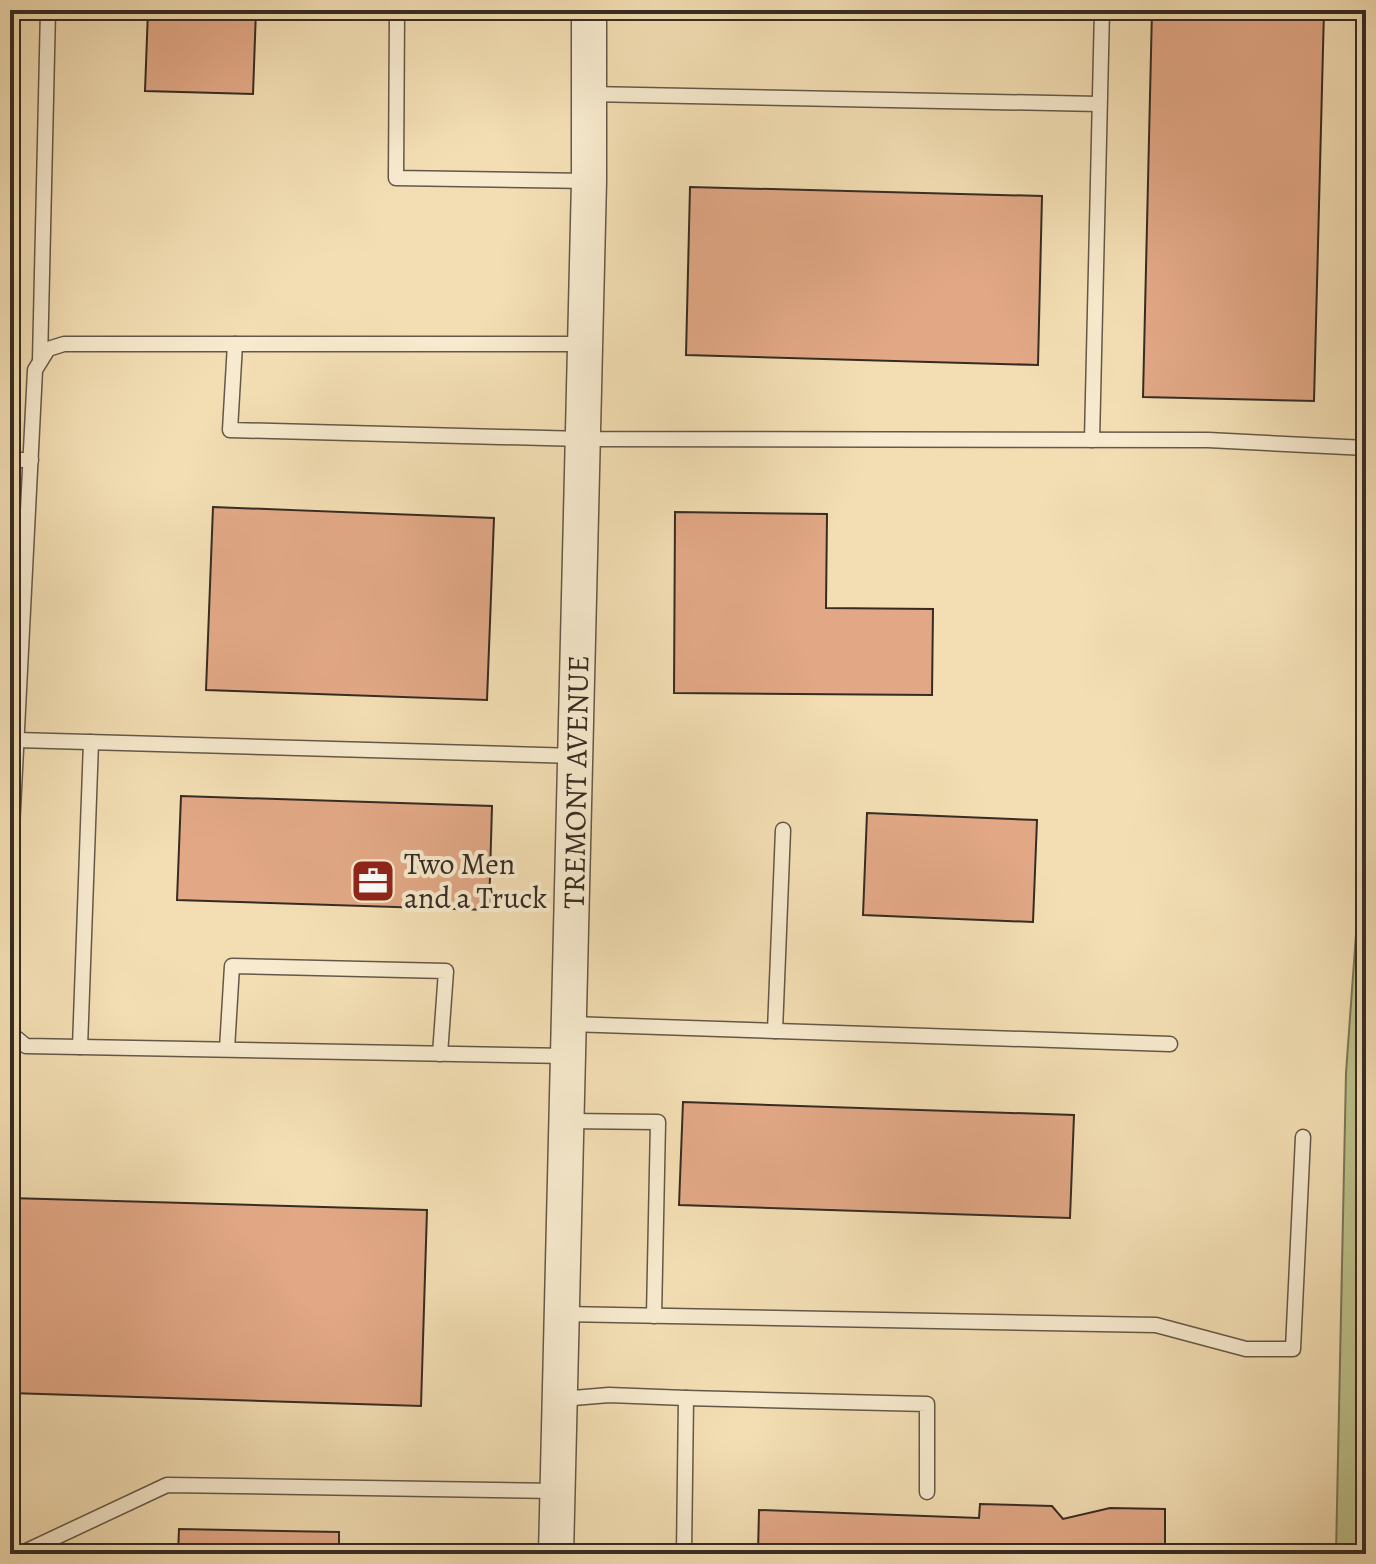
<svg xmlns="http://www.w3.org/2000/svg" width="1376" height="1564" viewBox="0 0 1376 1564" font-family="Alegreya,serif">
<rect width="100%" height="100%" fill="#f3deb3"/>
<filter id="stains"><feTurbulence type="fractalNoise" baseFrequency=".0025" numOctaves="4"/><feColorMatrix values="0 0 0 0 .2 0 0 0 0 .09 0 0 0 0 .02 0 0 0 .5 -.17"/></filter>
<radialGradient id="worn" r=".72"><stop offset=".6" stop-color="#630" stop-opacity="0"/><stop offset="1" stop-color="#630" stop-opacity=".3"/></radialGradient>
<path fill="#bdc18b" stroke="#7a7657" stroke-width="2" d="M1366,795v759h-30l10,-481z"/>
<g fill="#e2a886" stroke="#362c23" stroke-width="2">
<path d="M148,10h108l-3,84 -108,-3z"/>
<path d="M1152,10h172l-10,391 -171,-4z"/>
<path d="M690,187l352,9 -4,169 -352,-10z"/>
<path d="M213,507l281,11 -7,182 -281,-10z"/>
<path d="M675,512l152,2 -1,94 107,1 -1,86 -258,-2z"/>
<path d="M181,796l311,10 -3,104 -312,-10z"/>
<path d="M867,813l170,7 -4,102 -170,-7z"/>
<path d="M683,1102l391,13 -4,103 -391,-13z"/>
<path d="M10,1198l417,12 -6,196 -411,-13z"/>
<path d="M980,1504l72,2 11,13 47,-11 55,1v45h-407l1,-44 220,8z"/>
<path d="M179,1529l160,3v14l85,1v7h-246z"/>
</g>
<g fill="none" stroke-linecap="round" stroke-linejoin="round">
<g stroke="#655847" stroke-width="17">
<g id="service">
<path d="M397,10l-1,168 193,3"/>
<path d="M589,94l510,10"/>
<path d="M235,344l-5,86 353,9 625,1 158,8"/>
<path d="M40,361l8,-351"/>
<path d="M1092,440l10,-430"/>
<path d="M10,460h21"/>
<path d="M17,740l559,16"/>
<path d="M10,869l25,-499 13,-21 16,-5h521"/>
<path d="M570,1024l600,20"/>
<path d="M775,1031l8,-201"/>
<path d="M10,1033l16,13 543,10"/>
<path d="M80,1047l11,-305"/>
<path d="M227,1049l5,-83 214,5 -6,83"/>
<path d="M568,1121l90,1 -4,194"/>
<path d="M563,1314l593,11 90,24h47l10,-212"/>
<path d="M686,1398l241,6v88"/>
<path d="M561,1399l48,-4 77,3 -2,156"/>
<path d="M20,1554l147,-69 390,6"/>
</g>
</g>
<g stroke="#655847" stroke-width="37">
<path id="tertiary" d="M556,1554l33,-1373v-171"/>
</g>
<use href="#service" stroke="#f7eace" stroke-width="14"/>
<use href="#tertiary" stroke="#f7eace" stroke-width="34"/>
</g>
<defs>
<g id="office-square" transform="scale(2.3)"><rect x="-9" y="-9" width="18" height="18" rx="4" fill="#8f2418" stroke="#f7eace"/><path d="M-6-3h4V-5.5h4V-3h4V5H-6ZM-1-4.5V-3h2v-1.5ZM-6 0V1H6V0Z" fill="#fff"/></g>
</defs>
<g fill-rule="evenodd">
<use href="#office-square" x="373" y="881"/>
</g>
<g text-anchor="middle" stroke-width="8" stroke-linejoin="round" paint-order="stroke">
<g font-size="30" fill="#362c23" stroke="#f7eace">
<text transform="translate(576 782) rotate(-89)" y="10">TREMONT AVENUE</text>
</g>
<g font-size="30" fill="#362c23" stroke="#f7eace" text-anchor="start">
<text x="404" y="874">Two Men<tspan x="404" dy="34">and a Truck</tspan></text>
</g>
</g>
<rect width="1376" height="1564" fill="none" stroke="#f3deb3" stroke-width="40"/>
<rect x="12" y="12" width="1352" height="1540" fill="none" stroke="#362c23" stroke-width="4"/>
<rect x="20" y="20" width="1336" height="1524" fill="none" stroke="#362c23" stroke-width="2"/>
<rect width="100%" height="100%" filter="url(#stains)"/>
<rect width="100%" height="100%" fill="url(#worn)"/>
</svg>
